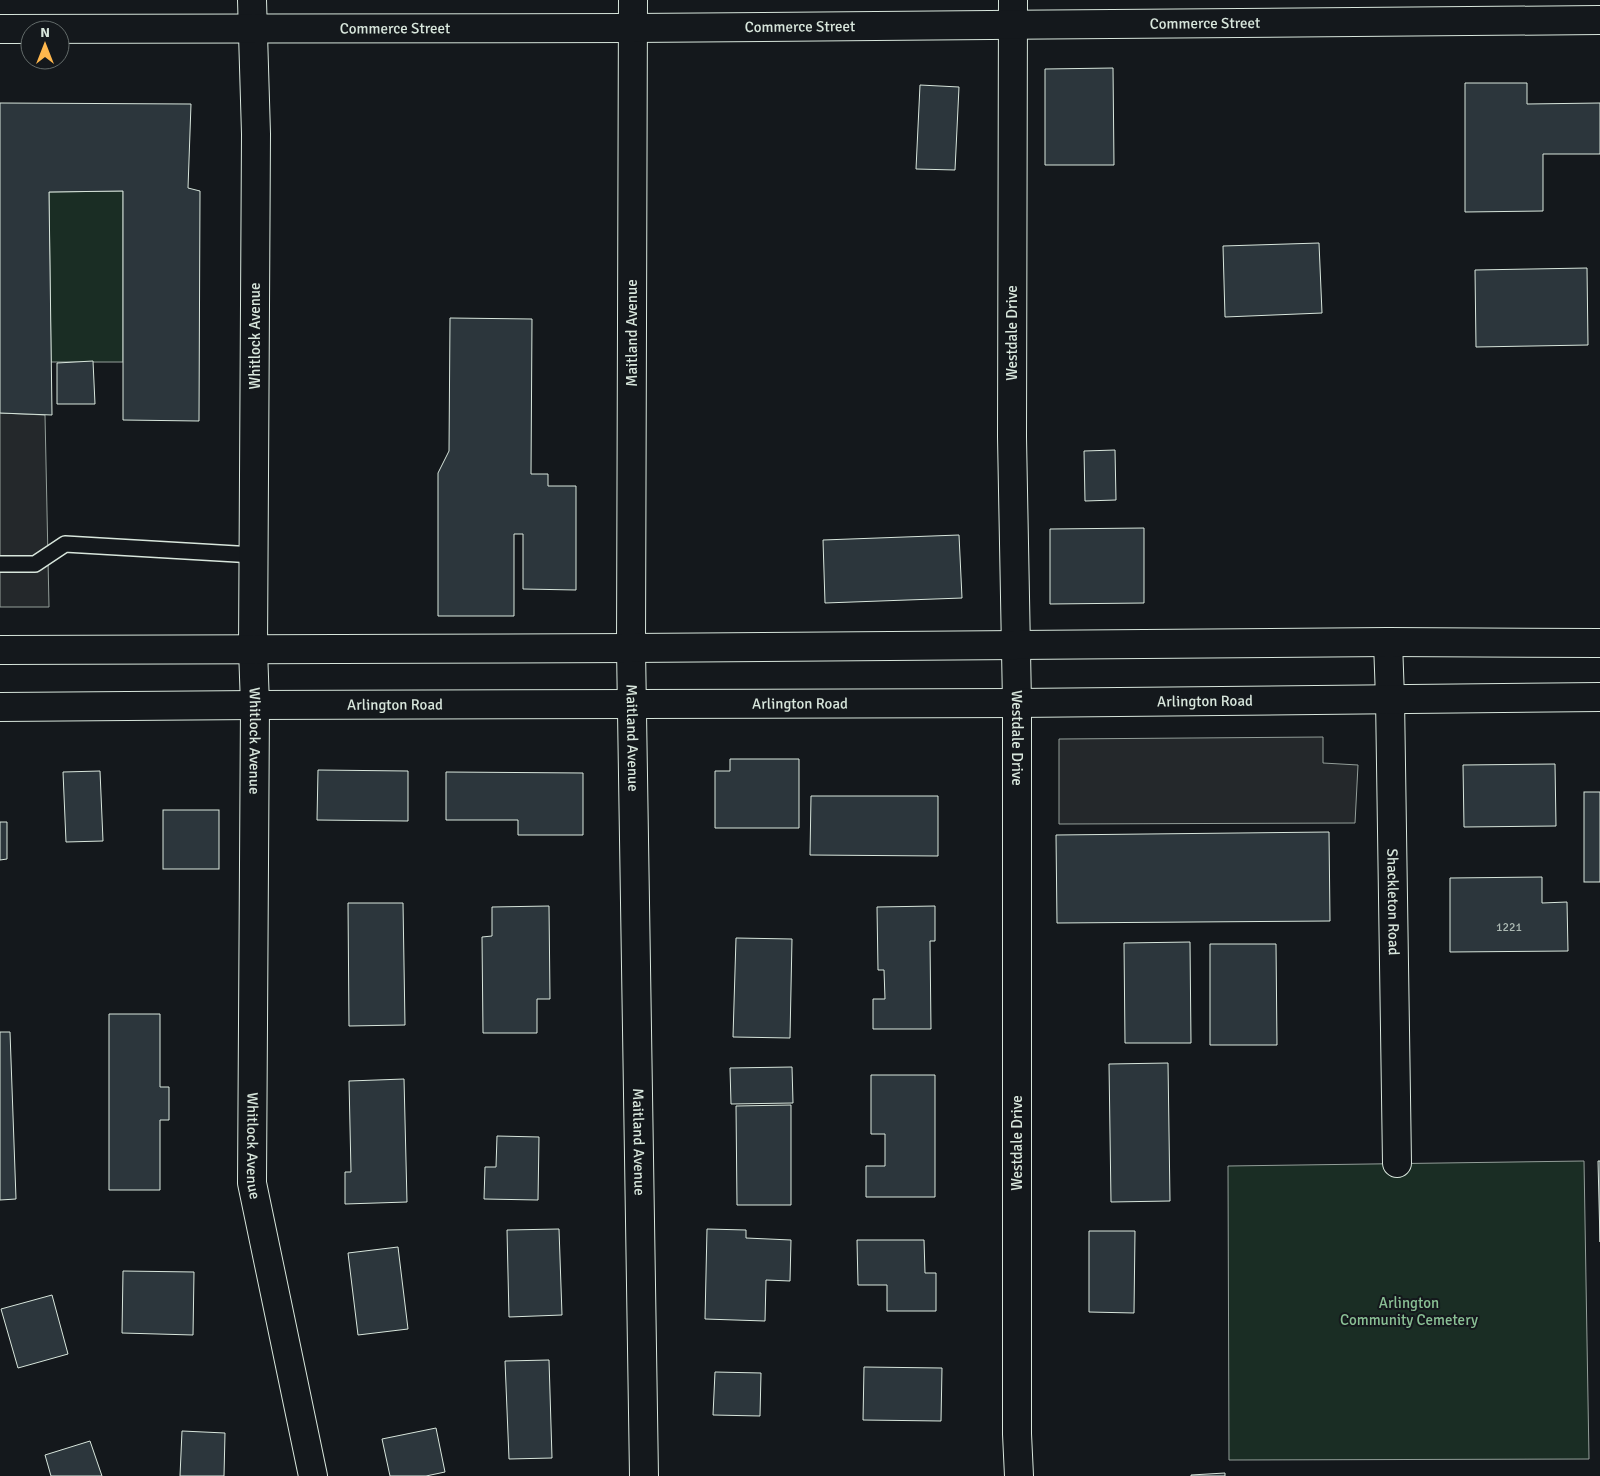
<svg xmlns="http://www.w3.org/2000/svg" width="1600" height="1476" viewBox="0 0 1600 1476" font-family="Signika,sans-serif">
<rect width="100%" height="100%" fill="#14181c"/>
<g fill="#1a2d24" stroke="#939e99">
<path d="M123,191v171h-72l-2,-170z"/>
<path d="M1584,1161l5,298 -360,1 -1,-294z"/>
</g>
<g fill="#24282b" stroke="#939e99">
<path d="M0,413l45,2 4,192h-49z"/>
<path d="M1323,737v26l35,2 -3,58 -296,1v-85z"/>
</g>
<g fill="#2c363c" stroke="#d8e6dc">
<path d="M1113,68l1,97h-69v-96z"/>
<path d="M1465,83h62v21l73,-1v51h-57v57l-78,1z"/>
<path d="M920,85l39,2 -4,83 -39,-1z"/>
<path d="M0,103l191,1 -3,84 12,3 -1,230 -76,-1v-229l-74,1 3,223 -52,-2z"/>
<path d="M1319,243l3,70 -97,4 -2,-71z"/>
<path d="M1587,268l1,77 -112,2 -1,-77z"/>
<path d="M450,318l82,1 -1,155h17v12h28v104l-53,-1v-55h-9v82h-76v-143l11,-22z"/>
<path d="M93,361l2,43h-38v-41z"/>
<path d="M1115,450l1,50 -31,1 -1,-50z"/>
<path d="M1144,528v75l-94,1v-75z"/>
<path d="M959,535l3,63 -137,5 -2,-63z"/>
<path d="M730,759h69v69h-84v-57h15z"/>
<path d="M1555,764l1,62 -92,1 -1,-62z"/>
<path d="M318,770l90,1v50l-91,-1z"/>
<path d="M100,771l3,70 -37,1 -3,-70z"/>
<path d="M446,772l137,1v62h-65v-15h-72z"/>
<rect x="1584" y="792" width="16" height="90"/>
<path d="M811,796h127v60l-128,-1z"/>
<rect x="163" y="810" width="56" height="59"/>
<path d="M0,822h7v37l-7,1z"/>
<path d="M1329,832l1,89 -273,2 -1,-88z"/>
<path d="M1542,877v26l25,-1 1,49 -118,1v-74z"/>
<path d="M348,903h55l2,122 -56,1z"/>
<path d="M549,906l1,93h-13v34h-54l-1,-96 10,-1v-29z"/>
<path d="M935,906v35h-5l1,88h-58v-30h12l-1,-29h-6l-1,-63z"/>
<path d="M736,938l56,1 -2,99 -57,-1z"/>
<path d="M1190,942l1,101h-66l-1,-100z"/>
<path d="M1210,944h66l1,101h-67z"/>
<path d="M109,1014h51v73h9v33h-9v70h-51z"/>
<path d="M0,1032h10l6,167 -16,1z"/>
<path d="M1168,1063l2,138 -59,1 -2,-138z"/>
<path d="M792,1067l1,36 -62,1 -1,-36z"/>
<path d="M871,1075h64v122h-69v-31h19v-32h-14z"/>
<path d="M404,1079l3,123 -62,2v-32h6l-2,-91z"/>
<path d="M791,1105v100h-54l-1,-99z"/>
<path d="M497,1136l42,1 -1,63 -54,-1 1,-32h11z"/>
<path d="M1598,1161h2v81z"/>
<path d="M559,1229l3,86 -53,2 -2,-87z"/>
<path d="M707,1229l39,1v8l45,2 -1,41 -24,-1 -1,41 -60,-2z"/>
<path d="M1089,1231h46l-1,82 -45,-1z"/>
<path d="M857,1240h67l1,33h11v38h-49v-26h-29z"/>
<path d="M398,1247l10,82 -50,6 -10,-82z"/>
<path d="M123,1271l71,1 -1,63 -71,-2z"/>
<path d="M52,1295l16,59 -50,14 -17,-59z"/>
<path d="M549,1360l3,98 -43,1 -4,-98z"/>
<path d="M864,1367l78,1 -1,53 -78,-1z"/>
<path d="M715,1372l46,1 -1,43 -47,-1z"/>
<path d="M436,1428l9,44 -19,4h-36l-8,-37z"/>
<path d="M182,1431l43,2 -1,43h-44z"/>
<path d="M90,1441l12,35h-51l-6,-21z"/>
<path d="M1225,1473v3h-34v-1z"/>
</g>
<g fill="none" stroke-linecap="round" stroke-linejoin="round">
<g stroke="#d8e6dc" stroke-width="18">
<path id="service" d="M0,564h35l30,-20 189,11"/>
</g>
<g stroke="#d8e6dc" stroke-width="30">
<g id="minor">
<path id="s1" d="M252,0l4,134 -3,515 2,56 -3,478 61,293"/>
<path id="s2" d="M633,0l-2,648 13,828"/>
<path id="s3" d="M1013,0l-1,437 5,266v731l2,42"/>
<path id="s4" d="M0,29l633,-1 967,-8"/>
<path id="s5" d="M1388,642l2,56 7,465"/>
</g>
</g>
<g stroke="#d8e6dc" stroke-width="30">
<g id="secondary">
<path d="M0,650l631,-2 757,-6 212,1"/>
<path id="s6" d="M0,707l255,-2 762,-2 583,-6"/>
</g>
</g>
<use href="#service" stroke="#14181c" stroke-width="15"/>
<use href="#minor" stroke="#14181c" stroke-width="28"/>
<use href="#secondary" stroke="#14181c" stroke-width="28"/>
</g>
<g text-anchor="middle" stroke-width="4" stroke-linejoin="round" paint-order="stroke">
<g font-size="12" fill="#adbab4">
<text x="1509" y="931">1221</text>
</g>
<g font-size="15" fill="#d8e6dc" stroke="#14181c">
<text dy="5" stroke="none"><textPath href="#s4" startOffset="1205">Commerce Street</textPath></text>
<text dy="5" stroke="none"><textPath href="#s4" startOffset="800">Commerce Street</textPath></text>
<text dy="5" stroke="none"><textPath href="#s4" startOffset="395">Commerce Street</textPath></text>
<text transform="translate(632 333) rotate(-90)" y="5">Maitland Avenue</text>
<text transform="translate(1012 333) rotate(-90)" y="5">Westdale Drive</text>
<text transform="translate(255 336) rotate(-90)" y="5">Whitlock Avenue</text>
<text dy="5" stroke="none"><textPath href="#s6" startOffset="1205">Arlington Road</textPath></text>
<text dy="5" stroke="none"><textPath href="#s6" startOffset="395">Arlington Road</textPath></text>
<text dy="5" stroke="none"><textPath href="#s6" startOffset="800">Arlington Road</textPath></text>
<text dy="5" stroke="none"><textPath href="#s2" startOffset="738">Maitland Avenue</textPath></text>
<text dy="5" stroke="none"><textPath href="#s3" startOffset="738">Westdale Drive</textPath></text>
<text dy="5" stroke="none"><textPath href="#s1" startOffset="741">Whitlock Avenue</textPath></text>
<text dy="5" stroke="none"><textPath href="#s5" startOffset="260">Shackleton Road</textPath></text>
<text dy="5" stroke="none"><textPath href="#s2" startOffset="1142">Maitland Avenue</textPath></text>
<text transform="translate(1017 1143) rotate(-90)" y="5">Westdale Drive</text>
<text dy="5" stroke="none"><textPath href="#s1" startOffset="1146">Whitlock Avenue</textPath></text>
</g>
<g font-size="15" fill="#8ac095" stroke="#14181c">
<text x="1409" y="1308">Arlington<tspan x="1409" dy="17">Community Cemetery</tspan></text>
</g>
</g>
<g transform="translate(45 45)"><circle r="24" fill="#14181c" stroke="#626a69"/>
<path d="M0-4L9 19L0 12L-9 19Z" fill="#ffb74d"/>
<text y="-8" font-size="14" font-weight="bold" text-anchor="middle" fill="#d8e6dc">N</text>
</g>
</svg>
